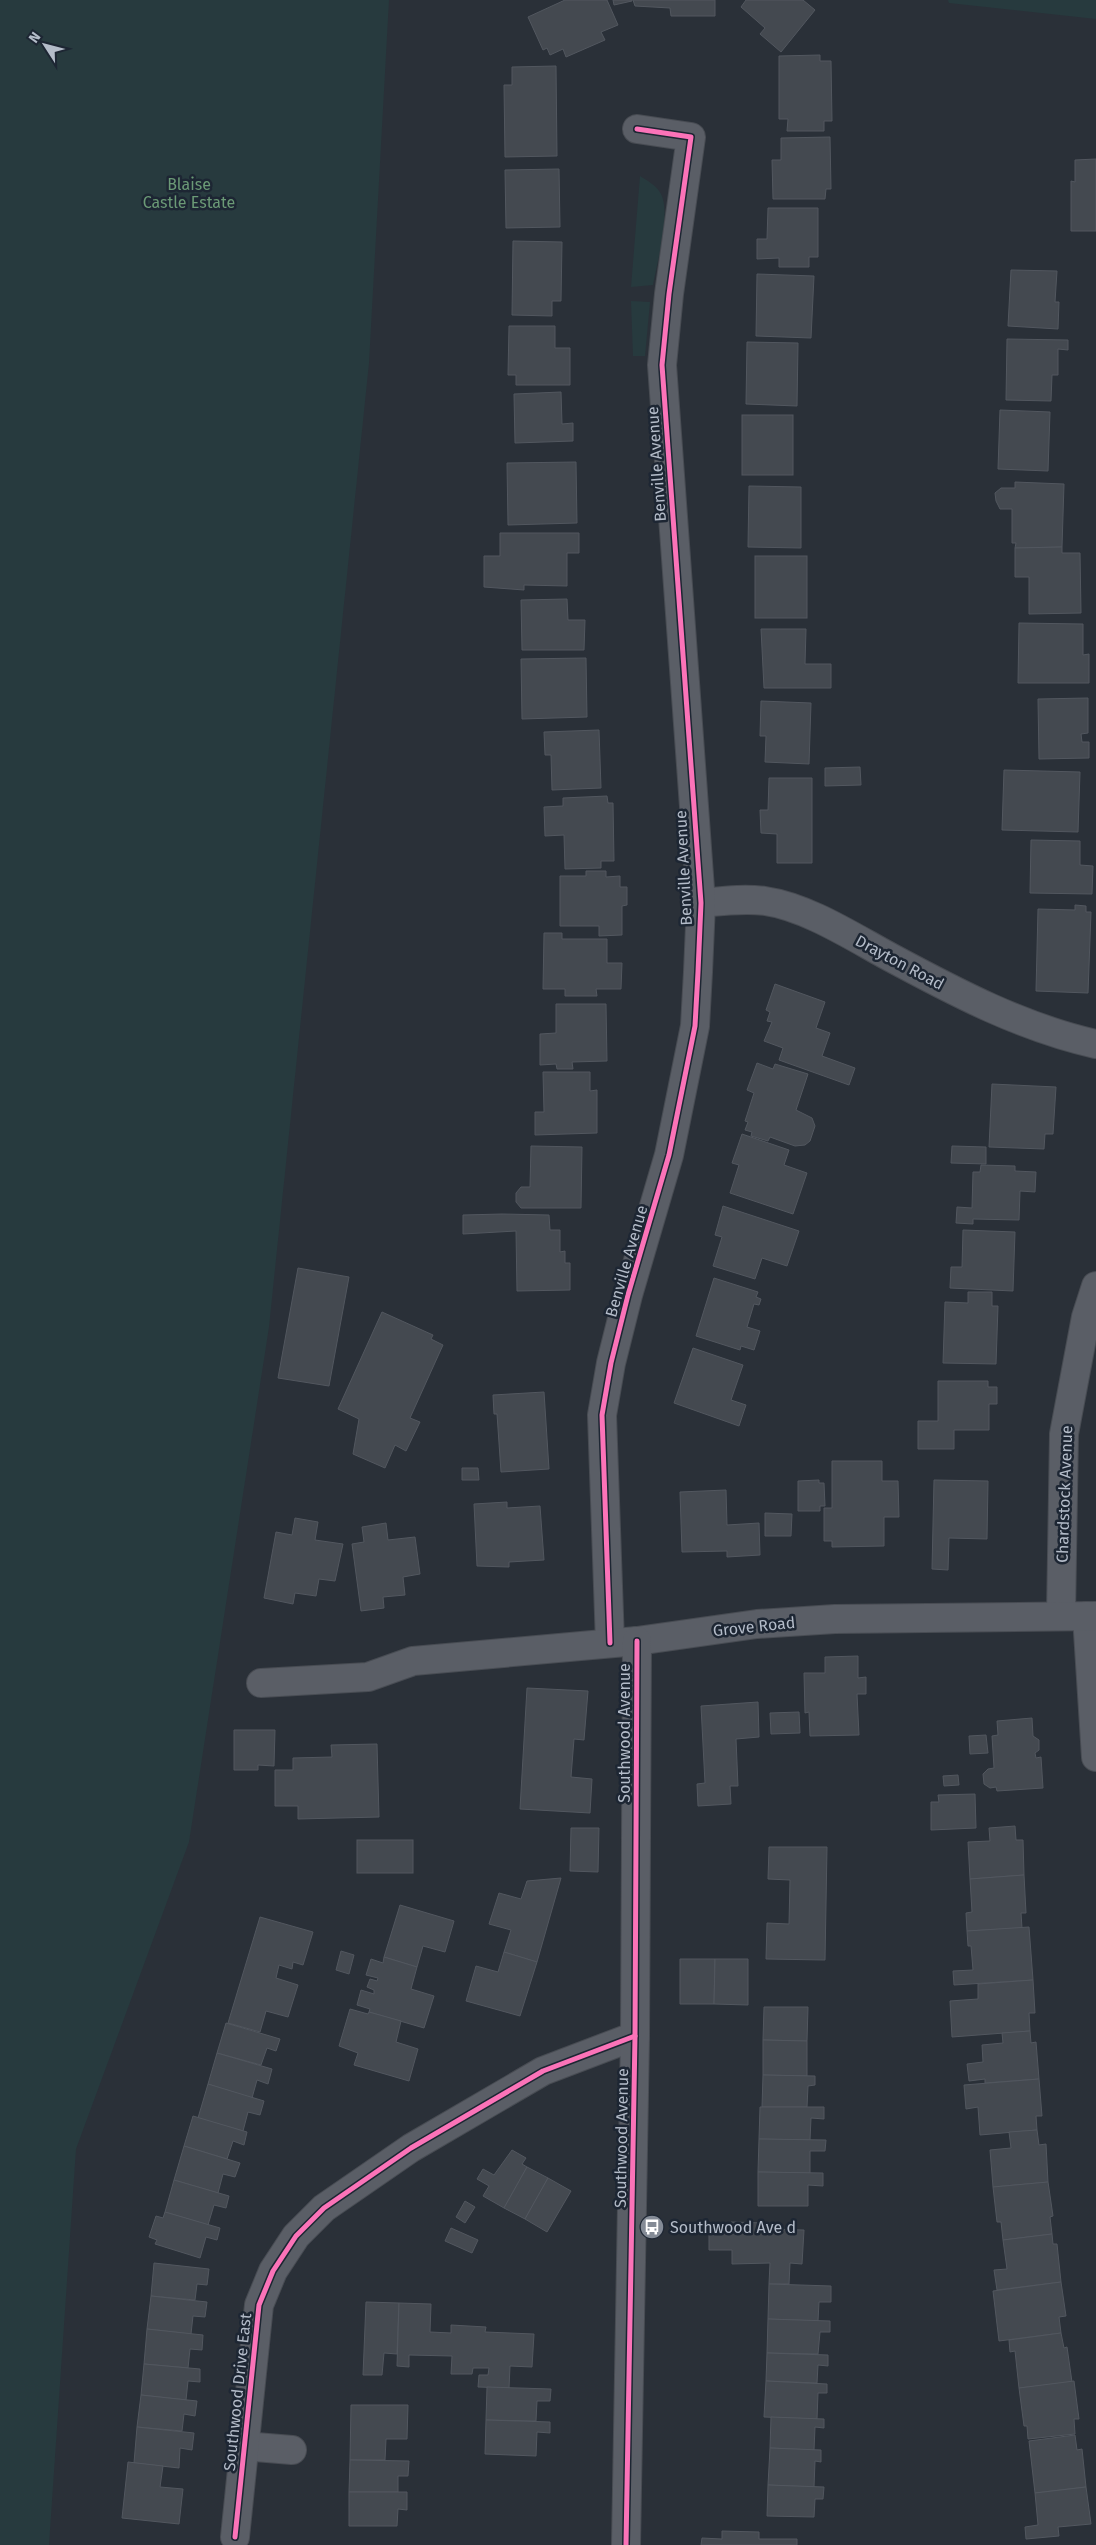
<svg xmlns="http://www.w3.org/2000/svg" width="1096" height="2545" viewBox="0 0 1096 2545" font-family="'Fira Sans',sans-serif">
<rect width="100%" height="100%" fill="#2a3038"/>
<g fill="#273a3e">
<path d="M0,0h389l-20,363 -100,964 -80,515 -113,307 -27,396h-49z"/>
<path d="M948,0h148v19l-147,-16z"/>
<path d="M640,176c8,5 17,10 21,18 10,19 -4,69 -8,91l-22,2z"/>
<path d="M631,301l19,1 -5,54h-12z"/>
</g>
<g fill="#444950" stroke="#52575f">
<path d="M565,0h42l11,25 -17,7 4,8 -39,17 -3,-8 -13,6 -3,-7 -4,2 -15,-33z"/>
<path d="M613,0h19v1l-18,4z"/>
<path d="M633,0h82v16h-44l-1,-8 -35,-2z"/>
<path d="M746,0h57l12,10 -34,42 -21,-18 5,-6 -24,-21z"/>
<path d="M820,55v6h11l1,60h-8v10h-37l1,-12h-9v-63z"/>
<path d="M556,66l1,90 -52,1 -1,-72h8v-18z"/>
<path d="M830,137l1,52h-5l-1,10h-52l-1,-39h9v-22z"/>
<path d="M1096,159v72h-25v-50l4,1v-22z"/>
<path d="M559,169l1,58 -54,1 -1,-58z"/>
<path d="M768,208h50v49h-9v10h-30v-9l-22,1v-20h10z"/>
<path d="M513,241l49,1 -1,59h-9v15l-40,-1z"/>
<path d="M1011,270l46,1 -2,31h4l-1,27 -50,-3z"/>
<path d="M757,274l57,2 -3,62 -55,-2z"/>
<path d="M509,326h46v22h15v37h-54v-10h-8z"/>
<path d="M1007,339l61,1v10l-10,-1v26h-6l-1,26 -45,-1z"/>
<path d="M747,342l51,1 -1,63 -51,-2z"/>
<path d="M561,392l1,32 11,-1v18l-58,2 -1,-49z"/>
<path d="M1000,410l50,2 -2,59 -50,-2z"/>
<rect x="742" y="415" width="51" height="60"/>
<path d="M576,462l1,61 -69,2 -1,-62z"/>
<path d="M1015,482l49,2 -2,63 -47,1 1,-5h-4v-34h-12l-4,-8 -1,-8 6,-5h14z"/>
<path d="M749,486l52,1v61l-53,-1z"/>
<path d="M500,533h79v20h-12v33l-43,-1v5l-40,-3v-31h16z"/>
<path d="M1062,547v6h18l1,60 -52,1v-37h-14v-29z"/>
<rect x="755" y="556" width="52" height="62"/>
<path d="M567,599l1,21h17l-1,30h-62l-1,-50z"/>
<path d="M1019,623l64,1v31l6,-1v29h-71z"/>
<path d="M761,629h45l-1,35h26v24h-67z"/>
<path d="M586,658l1,59 -65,2 -1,-60z"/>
<path d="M1088,698v35l-7,1 1,8h7v16l-50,1 -1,-60z"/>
<path d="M761,701l50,2 -2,61 -44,-2 1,-26h-6z"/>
<path d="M599,730l2,58 -49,2 -1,-35h-6l-1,-23z"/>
<path d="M860,767l1,18 -36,1v-18z"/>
<path d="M1004,770l76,2 -2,60 -76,-2z"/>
<path d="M769,778h43v85h-35v-29l-16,-1 -1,-23h8z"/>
<path d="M607,796l1,7h5l1,58h-13v7l-36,1 -1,-34 -19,1 -1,-29 19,-1v-8z"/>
<path d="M1031,840l49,1v24l13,1 -1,28 -62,-1z"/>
<path d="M586,871h20v6l14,-1v11h7v18l-5,1v29l-23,1v-10h-39v-50h26z"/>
<path d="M1075,905l11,1v6h5l-3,81 -52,-2 2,-82 37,1z"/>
<path d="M544,933h18v6h45v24h15l-1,26h-25l1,7h-32v-7h-22z"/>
<path d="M775,984l50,18 -9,26 14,5 -8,23 33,12 -6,17 -70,-25 4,-12 -19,-7 8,-19 -5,-1 3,-9 -4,-2z"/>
<path d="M556,1004h50l1,57 -35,1 1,7h-16l-1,-5 -16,1v-31l16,-1z"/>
<path d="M757,1063l16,6 2,-5 33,10 -12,36 16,8 3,8 -5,15 -5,4 -10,1 -25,-9 -2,4 -17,-5 1,-4 -7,-2 3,-8 -3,-1 9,-28 -7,-3z"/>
<path d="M543,1072h47v19l7,-1v43l-62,2v-23h9z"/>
<path d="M992,1084l64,3 -3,47h-8l-1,15 -55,-2z"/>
<path d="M742,1134l47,16 -5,15 23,8 -14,41 -63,-21 9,-28 -7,-2z"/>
<path d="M531,1146l51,1 -1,61h-60l-5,-6v-9l5,-6h9z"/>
<path d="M952,1146l34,1v17l-35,-1z"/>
<path d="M981,1165l34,1v5l21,1 -1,20 -15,-1 -1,29 -46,-1v5l-17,-1 1,-16 15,1 1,-36h7z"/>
<path d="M723,1206l76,25 -12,35 -25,-8 -7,21 -42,-13 9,-29 -7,-2z"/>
<path d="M502,1214l47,1 1,15h10v22l5,-1v12h5v27l-53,1 -1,-60 -53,3v-19z"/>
<path d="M963,1230l52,2 -2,59 -63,-3 1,-21h11z"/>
<path d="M298,1268l51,9 -20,109 -51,-8z"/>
<path d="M714,1278l44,14 -2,5 5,2 -2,6 -5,-1 -7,23 13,4 -6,19 -13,-4 -1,4 -44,-14z"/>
<path d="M968,1292h24v14h6l-2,58 -53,-1 2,-61 23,1z"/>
<path d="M382,1312l51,23 -2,4 12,6 -33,73 10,4 -14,29 -11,-6 -10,23 -32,-14 6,-35 -21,-10z"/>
<path d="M693,1348l50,17 -12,35 15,5 -7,21 -65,-23z"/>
<path d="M938,1381h50v6h9v17h-8v26h-35v19h-36v-28h20z"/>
<path d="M544,1392l5,77 -48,3 -4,-58h-3l-1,-19z"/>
<path d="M832,1461h50v20h16l1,36h-15v29l-52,1v-6h-8v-33h8z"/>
<path d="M462,1468h16l1,12h-17z"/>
<path d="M819,1480v3h5l1,23h-5v5h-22v-30z"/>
<path d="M934,1480l54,1 -1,58 -38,-1 -1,32 -16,-1z"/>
<path d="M726,1490l1,35 32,-2 1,32 -33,2v-6l-45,1 -2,-60z"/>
<path d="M507,1502v6l33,-2 4,54 -35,2v5l-32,-1 -3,-62z"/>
<path d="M765,1513l27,1 -1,22h-26z"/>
<path d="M295,1518l23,4 -3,18 28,4 -8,37 -16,-2 -3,17 -21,-3 -2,11 -29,-6 12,-66 16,3z"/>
<path d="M386,1523l2,17 27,-3 5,37 -17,3 2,18 -22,2 1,11 -23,3 -9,-67 12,-2 -2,-15z"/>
<path d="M858,1656v22l8,-1v17h-9l2,41 -49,1 -1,-24 -4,1 -1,-40h21v-16z"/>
<path d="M527,1688l61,3 -4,49 -10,-1 -3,38 21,2 -2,34 -70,-4z"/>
<path d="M758,1702l1,35 -23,2 2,47h-8l1,18 -33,2 -1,-22 8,-1 -4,-77z"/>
<path d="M799,1712l1,21 -29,1 -1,-21z"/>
<path d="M1032,1718l1,18 6,4v10l-4,3 1,5 5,-1 2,31 -46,3 -1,-4 -6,1 -6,-4 -1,-10 5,-5 6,-1 -2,-32 6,-1 -1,-14z"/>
<path d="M234,1730h41l-1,36 -16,-1v5h-24z"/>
<path d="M986,1735l2,18 -18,1 -1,-18z"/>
<path d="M377,1744l2,73 -81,2v-13h-23v-36h18v-12l39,-1 -1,-12z"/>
<path d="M958,1775l1,10 -15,1 -1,-10z"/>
<path d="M975,1794l1,34 -45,2v-28h8l-1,-7z"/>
<path d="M1015,1826l1,14h7l1,35 -54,4 -2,-37 22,-1 -1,-13z"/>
<path d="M571,1828h28l-1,44 -28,-1z"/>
<rect x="357" y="1840" width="56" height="33"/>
<path d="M769,1847h58l-2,113 -59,-1 1,-36 22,1 1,-44 -22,-1z"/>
<path d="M1024,1875l2,38h-5l1,15 -55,3 -1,-18 6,-1 -2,-33z"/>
<path d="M561,1878l-24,84 -33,-10 7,-22 -22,-6 10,-31 22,6 6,-18z"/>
<path d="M400,1905l54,16 -9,31 -22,-6 -6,21 -33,-10z"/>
<path d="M260,1917l53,15 -10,33 -10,-3 -1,7 -13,-4 -3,13 22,7 -10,32 -22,-6 -6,21 -32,-9z"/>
<path d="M1029,1927l4,53 -79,5 -1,-14 20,-1 -2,-24h-3l-1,-15z"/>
<path d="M341,1951l13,4 -5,19 -13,-4z"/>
<path d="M504,1952l33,10 -17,54 -54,-15 10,-35 22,6z"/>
<path d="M384,1957l33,10 -6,22 23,7 -10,32 -55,-16 1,-3 -13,-4 4,-15 13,4v-4l-7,-3 3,-8 7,2 1,-3 -12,-3 5,-16 12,4z"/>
<path d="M680,1959h35l-1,45h-34z"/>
<path d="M715,1959h33v46l-34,-1z"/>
<path d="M1033,1980l2,33h-6l1,18 -78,6 -2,-36 28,-2v-15z"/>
<path d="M764,2007h44l-1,34 -44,-1z"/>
<path d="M350,2009l18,5 1,-2 32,9 -5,21 22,7 -9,32 -55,-16 4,-12 -19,-7z"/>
<path d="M226,2023l54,16 -4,12 -9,-3 -6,17 -44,-12z"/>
<path d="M1030,2031l1,12 5,-1 3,37 -54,4v-4l-16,2 -2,-17 16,-2 -1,-17 21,-2 -1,-10z"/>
<path d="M763,2040l44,1v35l-44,-1z"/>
<path d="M217,2053l55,16 -4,15 -11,-4 -5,18 -44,-14z"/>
<path d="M763,2075l52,1v9l-7,1 -1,21h-45z"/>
<path d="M1039,2079l3,37h-6l1,14 -57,5 -2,-28 -12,2 -2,-24z"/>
<path d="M208,2084l56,17 -4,14 -12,-3 -5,19 -45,-13z"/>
<path d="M760,2107h64v12l-13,-1 -1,22 -51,-1z"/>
<path d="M193,2116l54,16 -3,13 -11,-4 -6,18 -43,-13z"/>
<path d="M1037,2130l2,15 7,-1 2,38 -55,5 -3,-37 21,-2 -2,-16z"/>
<path d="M759,2139l67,1 -1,11h-15v22l-52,-1z"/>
<path d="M184,2146l56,17 -5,14 -12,-3 -5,19 -44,-13z"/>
<path d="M512,2150l14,8 -4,6 5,3 -23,41 -21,-12 6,-10 -12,-7 6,-10 11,6z"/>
<path d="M527,2167l21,11 -23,41 -21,-11z"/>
<path d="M758,2172l65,1v13l-15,-1v21h-50z"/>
<path d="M548,2178l23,13 -24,41 -22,-13z"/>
<path d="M174,2180l55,16 -3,12 -12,-3 -6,20 -43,-13z"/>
<path d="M1048,2182l5,34 -3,1 2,17 -49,6 -2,-18h-4l-4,-35z"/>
<path d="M465,2201l10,6 -10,16 -9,-6z"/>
<path d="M165,2212l55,16 -3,12 -11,-3 -6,21 -45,-14 2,-4 -8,-3 7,-21 7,2z"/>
<path d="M731,2222l35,1v6l38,1 -2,34 -12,-1 -1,21h-20l1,-21 -38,1v-14h-23v-23l22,1z"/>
<path d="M451,2228l27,12 -6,13 -27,-12z"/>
<path d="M1052,2234l1,10h4l4,38 -64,8 -3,-20 13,-1 -4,-29z"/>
<path d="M154,2263l55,6 -2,16 -10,-1 -2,16 -44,-4z"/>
<path d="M1061,2282l5,34 -7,1 2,16 -62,8 -6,-50z"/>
<path d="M769,2284l62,2v16h-12l-1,19 -50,-2z"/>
<path d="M151,2296l56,6 -2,15 -12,-1 -2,18 -44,-5z"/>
<path d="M366,2302l33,1 -2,51 -13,-1 -2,22h-19z"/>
<path d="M399,2303l32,1 -1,28 21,1v-8l35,2 -1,5 49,2 -2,33 -22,-1 -1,22 -31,-1 1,-12h9l1,-7h-16l-1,6h-21l1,-18 -43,-1v12l-12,-1z"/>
<path d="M768,2319l62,2v11h-10l-2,22 -51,-1z"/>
<path d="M147,2329l56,6 -1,15 -12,-1 -2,19 -44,-4z"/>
<path d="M1061,2333l3,15 3,-1 5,35 -53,6 -4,-37 -5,1 -1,-12z"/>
<path d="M767,2353l61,2v11l-10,-1 -1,18 -51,-2z"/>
<path d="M144,2364l56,5v13l-12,-1 -2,19 -45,-5z"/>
<path d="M766,2381l61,3v9h-9l-1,26 -53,-2z"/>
<path d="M1074,2381l5,38h-5l1,15 -47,5 -1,-13h-3l-5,-38z"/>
<path d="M487,2387l64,2 -1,12h-13l-1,20 -50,-1z"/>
<path d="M141,2395l56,6 -2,15 -11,-2 -2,17 -45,-4z"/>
<path d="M351,2405h57l-1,34h-21l-1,21h-35z"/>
<path d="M771,2417l53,2v9l-9,-1 -1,23 -44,-2z"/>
<path d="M486,2420l64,2v11l-13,-1 -1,24 -51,-2z"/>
<path d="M137,2427l57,6 -2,17 -12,-2 -1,20 -45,-5z"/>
<path d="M1075,2435l2,15 5,-1 4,38 -51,6 -6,-52z"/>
<path d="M770,2448l51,2v12l-6,-1 -1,26 -46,-2z"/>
<path d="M350,2460l59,1 -1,15h-10v16h-49z"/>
<path d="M128,2462l35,4 -3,21 23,2 -4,35 -57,-6z"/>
<path d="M768,2485l56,2 -1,12h-8l-1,18 -47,-1z"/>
<path d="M1086,2487l5,37 -33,3 1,9 -33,3 -1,-12 13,-2 -3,-32z"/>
<path d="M349,2492h58v18l-9,-1 -1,17h-48z"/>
<path d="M722,2531l37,1v7h38v6h-96l1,-7 20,1z"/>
</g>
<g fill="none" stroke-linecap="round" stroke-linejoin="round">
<g stroke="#484c53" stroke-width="30">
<g id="minor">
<path d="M701,903c21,-2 43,-5 64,-2 42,6 88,36 125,56 65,35 133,71 206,87"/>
<path d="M1061,1615l3,-181 22,-117 10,-31"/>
<path d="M1087,1616l9,141"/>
<path d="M610,1643l-8,-228 9,-52 17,-68 41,-140 26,-129 3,-54 3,-69 -39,-538 7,-71 22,-157 -54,-8"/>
<path d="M261,1683l107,-6 45,-16 224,-20 120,-17 78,-5 261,-3"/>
<path d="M243,2446l49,4"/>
<path d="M235,2537l24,-232 14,-34 23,-35 28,-28 87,-60 132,-77 92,-35"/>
<path d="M626,2545l9,-509 2,-395"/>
</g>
</g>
<use href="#minor" stroke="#5a5e66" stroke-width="28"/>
<g stroke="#1d2633" stroke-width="8">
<g id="cycleway">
<path d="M610,1643l-8,-228 9,-52 17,-68 41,-140 26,-129 3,-54 3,-69 -39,-538 7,-71 22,-157 -54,-8"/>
<path d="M235,2537l24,-232 14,-34 23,-35 28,-28 87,-60 132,-77 92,-35"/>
<path d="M626,2545l9,-509 2,-395"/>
</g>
</g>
<use href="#cycleway" stroke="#fb73b8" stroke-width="5"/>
</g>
<defs>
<g id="bus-disc" transform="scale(1.25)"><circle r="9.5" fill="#848b96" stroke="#1d2633"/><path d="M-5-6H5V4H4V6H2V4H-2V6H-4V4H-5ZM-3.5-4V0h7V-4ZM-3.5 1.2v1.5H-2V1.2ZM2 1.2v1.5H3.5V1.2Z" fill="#fff"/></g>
</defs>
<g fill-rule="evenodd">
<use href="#bus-disc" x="652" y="2227"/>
</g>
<g text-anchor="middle" stroke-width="5" stroke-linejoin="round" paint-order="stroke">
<g font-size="16" fill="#6b9a76" stroke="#1d2633">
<text x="189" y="190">Blaise<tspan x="189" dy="18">Castle Estate</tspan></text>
</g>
<g font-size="16" fill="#b4bcc9" stroke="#1d2633">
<text transform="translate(656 464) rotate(-94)" y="6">Benville Avenue</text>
<text transform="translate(683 868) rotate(-93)" y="6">Benville Avenue</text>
<text transform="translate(900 962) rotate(28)" y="6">Drayton Road</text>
<text transform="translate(626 1261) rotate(-74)" y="6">Benville Avenue</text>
<text transform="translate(1064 1494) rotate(-88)" y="6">Chardstock Avenue</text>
<text transform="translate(754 1626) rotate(-6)" y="6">Grove Road</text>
<text transform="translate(624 1733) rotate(-90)" y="6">Southwood Avenue</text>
<text transform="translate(621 2138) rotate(-89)" y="6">Southwood Avenue</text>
<text transform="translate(237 2392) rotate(-84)" y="6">Southwood Drive East</text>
</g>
<g font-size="16" fill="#b4bcc9" stroke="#1d2633" text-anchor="start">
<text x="670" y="2233">Southwood Ave d</text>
</g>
</g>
<g transform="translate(45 45) rotate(306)" stroke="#1d2633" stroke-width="4" paint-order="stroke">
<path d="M0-4L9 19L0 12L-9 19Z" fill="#b4bcc9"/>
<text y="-8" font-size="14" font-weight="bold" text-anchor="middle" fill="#b4bcc9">N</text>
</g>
</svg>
